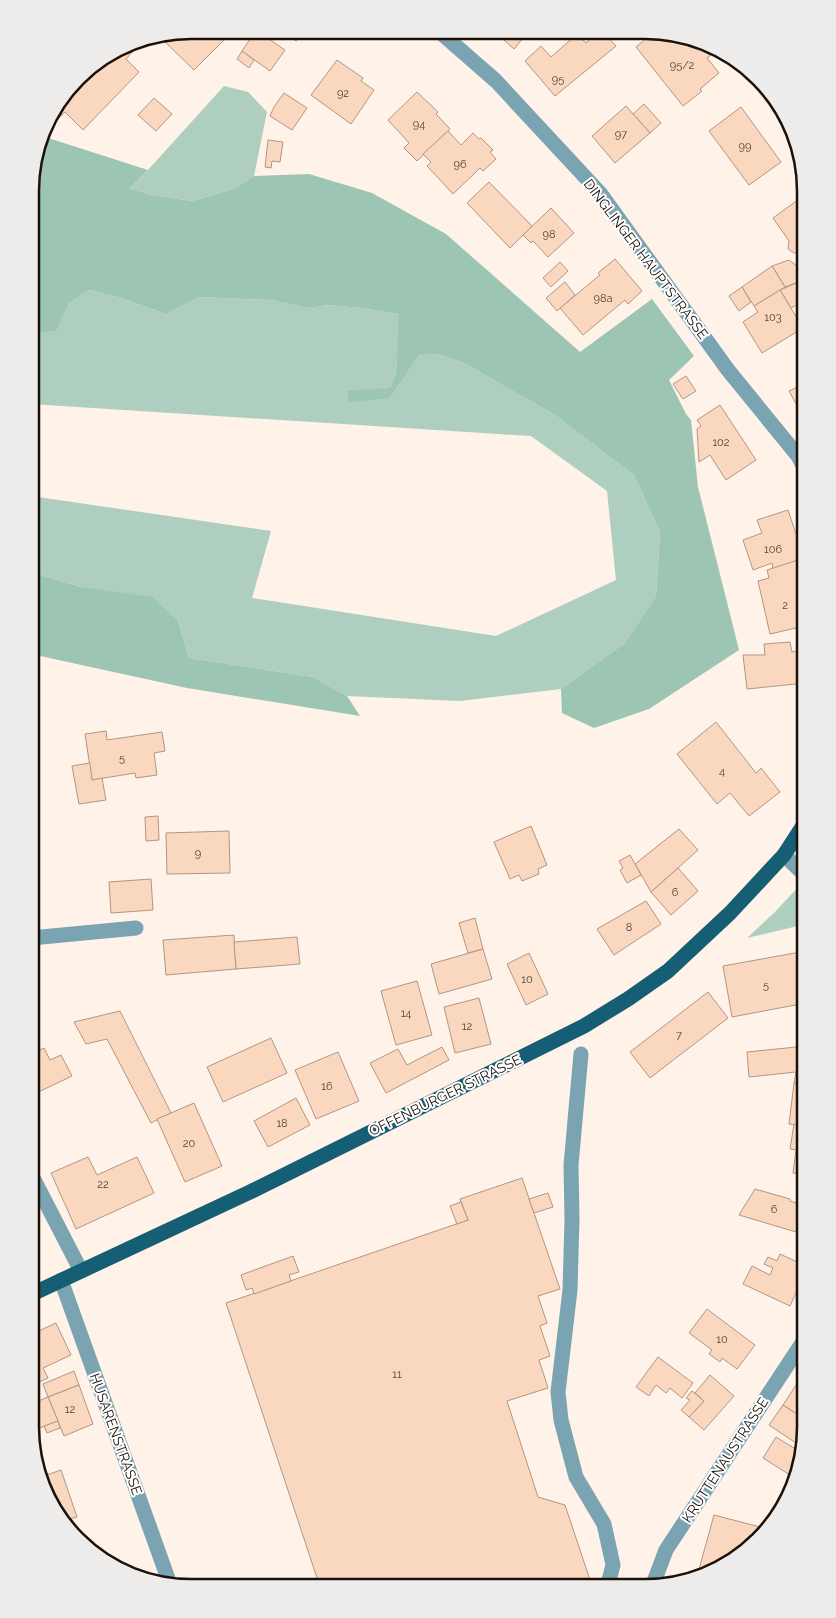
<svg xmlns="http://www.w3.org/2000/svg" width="836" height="1618" viewBox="0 0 836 1618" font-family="Raleway,sans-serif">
<rect width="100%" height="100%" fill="#fef2e9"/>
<g fill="#aecebf">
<path d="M224,86l24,6 19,20 -13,64 -21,13 -41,12 -41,-6 -21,-7 18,-18z"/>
<path d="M89,290l32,8 45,16 33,-17 72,3 37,8 21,-3 32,3 39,6 -4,60 -6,14 -6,1 6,9 30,-44h18l24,8 93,53 79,60 26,57 -4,64 -31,47 -64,46 -101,12 -113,-5 -34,-19 -124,-19 -11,-37 -97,-34 -50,-15v-76l240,35 -19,67 244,38 120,-56 -9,-89 -76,-55 -500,-32v-70l24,-3 14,-28z"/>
<path d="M802,883l4,6v35l-59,14 27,-25z"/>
</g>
<g fill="#9dc5b3">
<path d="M42,136l106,34 -18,18 21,7 41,6 41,-12 21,-13 55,-2 63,19 74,41 134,118 72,-53 42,57 -25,24 17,34 5,6 7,67 41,163 -90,59 -55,19 -32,-15 -1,-24 64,-46 31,-47 4,-64 -26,-57 -79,-60 -93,-53 -24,-8h-18l-30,44 -41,4 -2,-11 43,-3 6,-14 3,-60 -38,-6 -32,-3 -21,3 -37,-8 -72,-3 -33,17 -45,-16 -32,-8 -20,13 -13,28 -25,3v-164z"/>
<path d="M31,572l50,15 71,10 26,24 11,37 124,19 34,19 13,20 -173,-28 -156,-34z"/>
</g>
<g fill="#fad8bf" stroke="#b39681">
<path d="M190,30h40l2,2 -38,38 -31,-30 6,-6z"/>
<path d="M256,30l29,20 -15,21 -28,-20z"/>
<path d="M284,31h31l-6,7 -7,-5 -6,8z"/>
<path d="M495,32h33l-14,17z"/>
<path d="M597,33h7l12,13 -61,50 -30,-35 16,-15 10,11 26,-23 9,9z"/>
<path d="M653,33l5,3 4,-3h15l25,12 8,11 -3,2 12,15 -19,16 2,2 -19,15 -47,-59z"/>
<path d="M126,44l7,7 -7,8 13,13 -56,58 -18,-18 -10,10 -6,-6 35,-46z"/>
<path d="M242,51l12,9 -5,8 -12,-9z"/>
<path d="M337,60l26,18 -2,3 13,9 -23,34 -40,-29z"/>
<path d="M417,92l21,20 -2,2 14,15 -33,32 -13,-13 5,-5 -21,-23z"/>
<path d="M284,93l23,15 -15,22 -22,-14 4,-9z"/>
<path d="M154,98l18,16 -16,17 -18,-16z"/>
<path d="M644,104l17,19 -11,10 -17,-19z"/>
<path d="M626,106l24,27 -35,30 -23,-27z"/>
<path d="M741,107l40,55 -32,23 -40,-54z"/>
<path d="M448,131l13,14 12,-12 6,6 2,-1 12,12 -3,2 6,7 -13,12 -3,-3 -27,26 -26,-28 4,-4 -8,-8z"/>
<path d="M268,140l15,2 -3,20 -8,-1 -1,7 -6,-1z"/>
<path d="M489,182l43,44 -22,22 -43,-45z"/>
<path d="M806,194v69l-1,1 -7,-11h-4l-6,-4 1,-8 -16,-23z"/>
<path d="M551,208l23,25 -26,24 -15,-16 -2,2 -8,-8z"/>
<path d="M615,259l27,32 -14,13 -3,-4 -42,35 -23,-27 40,-33 -2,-2z"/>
<path d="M789,260l17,13v6l-21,8 -13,-21z"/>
<path d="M560,262l8,9 -17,16 -8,-9z"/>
<path d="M772,266l13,21 -31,19 -12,-19z"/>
<path d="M806,279v21l-15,8 -11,-18z"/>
<path d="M565,282l10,13 -18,16 -11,-13z"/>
<path d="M742,287l9,15 -12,9 -10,-15z"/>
<path d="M780,290l23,38 -41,25 -19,-31 15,-10 -4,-6z"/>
<path d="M686,376l10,15 -13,8 -10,-15z"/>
<path d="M806,383v39l-17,-31z"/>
<path d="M720,405l36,55 -30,20 -16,-25 -11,7 -2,-33 4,-3 -4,-6z"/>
<path d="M788,510l16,48 -31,11 -1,-6 -19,7 -10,-30 19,-7 -5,-13z"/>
<path d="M804,558l2,11v114l-59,6 -4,-34h22l-1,-11 26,-2 2,10 8,-2 -4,-22 -26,6 -12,-53 11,-3 -2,-8z"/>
<path d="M716,722l40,51 5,-5 19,24 -31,24 -19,-23 -13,11 -40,-50z"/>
<path d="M106,731l1,9 55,-8 3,19 -11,2 3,22 -21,3 -1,-5 -43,7 -7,-46z"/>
<path d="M90,763l2,17 10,-2 4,22 -27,4 -7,-38z"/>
<path d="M158,816l1,24 -13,1 -1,-24z"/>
<path d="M531,826l16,39 -9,4 1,5 -17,7 -3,-6 -9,4 -16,-37z"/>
<path d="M679,829l19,21 -47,42 -16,-28z"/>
<path d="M229,831l1,42 -63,1 -1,-41z"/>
<path d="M630,855l11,20 -14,8 -7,-13 3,-2 -4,-7z"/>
<path d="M678,868l20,23 -27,24 -20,-23z"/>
<path d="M151,879l2,31 -42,3 -2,-31z"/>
<path d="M646,901l15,23 -47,31 -17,-26z"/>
<path d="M475,918l8,31 -15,4 -9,-30z"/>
<path d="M234,935l2,34 -70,6 -3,-35z"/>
<path d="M297,937l3,27 -64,5 -2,-27z"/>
<path d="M483,949l9,30 -53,15 -8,-30z"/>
<path d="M806,951v52l-74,14 -9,-51z"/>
<path d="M529,953l19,41 -22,11 -19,-41z"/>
<path d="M417,981l15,54 -36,10 -15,-54z"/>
<path d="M708,992l20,26 -78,60 -20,-26z"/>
<path d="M479,998l12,46 -36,9 -11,-46z"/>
<path d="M120,1011l51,102 -20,10 -44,-84 -21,5 -12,-22z"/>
<path d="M271,1038l16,35 -64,29 -16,-35z"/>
<path d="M806,1046v39l-12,-2 2,-11 -47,5 -2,-25z"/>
<path d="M442,1047l7,13 -63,33 -16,-30 28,-14 9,16z"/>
<path d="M44,1048l6,12 11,-5 11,21 -42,20v-41z"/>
<path d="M338,1052l21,49 -43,18 -21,-49z"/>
<path d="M794,1083l12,2v41l-17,-2z"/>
<path d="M296,1098l14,27 -42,22 -14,-26z"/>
<path d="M194,1103l28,63 -37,16 -28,-63z"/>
<path d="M794,1124l12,2v25l-16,-2z"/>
<path d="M796,1150l10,1v23l-13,-1z"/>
<path d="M88,1157l9,18 40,-18 17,36 -78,36 -25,-56z"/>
<path d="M522,1178l38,111 -22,7 9,27 -7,3 10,30 -11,4 9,28 -41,13 31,96 27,8 26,78 -12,5 -259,-1 -94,-284 242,-83 -8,-21z"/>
<path d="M755,1189l35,10v2l6,2 1,-4 9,3v33l-67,-20z"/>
<path d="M548,1193l5,14 -19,6 -5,-14z"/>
<path d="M461,1202l7,18 -11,4 -7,-18z"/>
<path d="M780,1254l26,12v5l-16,35 -47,-22 9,-18 18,9 3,-7 -9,-4 4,-7 9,4z"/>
<path d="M293,1256l6,16 -10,3 2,6 -37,13 -2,-6 -6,2 -5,-15z"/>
<path d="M707,1309l48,36 -18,24 -15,-11 -2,4 -11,-8 3,-4 -23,-17z"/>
<path d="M56,1323l15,32 -28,13 5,10 -15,7 -3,-7v-43z"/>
<path d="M658,1357l35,26 -11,15 -12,-10 -4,5 -10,-8 -7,11 -13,-9z"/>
<path d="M806,1370v50l-23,-15z"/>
<path d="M74,1371l5,14 -31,12 -5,-13z"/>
<path d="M710,1375l24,21 -30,34 -15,-13 15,-16 -9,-8z"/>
<path d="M79,1385l14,39 -29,12 -16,-39z"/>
<path d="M692,1391l12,10 -15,16 -8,-7 9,-10 -4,-2z"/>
<path d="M48,1397l10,24 -21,8 -7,-16 9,-3 -3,-8z"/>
<path d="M783,1405l23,15v9l-10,14 -27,-18z"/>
<path d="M58,1421l2,7 -13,5 -3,-7z"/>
<path d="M776,1437l26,16 -1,6 -11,16 -27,-17z"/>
<path d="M61,1470l16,47 -11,3 -28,-42z"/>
<path d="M714,1515l50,13 -2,8 -27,25 -39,19z"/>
</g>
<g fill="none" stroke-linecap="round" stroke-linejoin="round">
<g stroke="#7ba4b3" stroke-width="15">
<path d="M440,32l56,49 104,112 128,177 70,86 8,15"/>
<path d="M31,784h1"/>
<path d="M784,855l22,21"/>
<path d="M31,938l105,-10"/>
<path d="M581,1054l-10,111 1,54 -2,71 -12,102 3,28 15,57 28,47 9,41 -6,23"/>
<path d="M30,1172l51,99"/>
<path d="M61,1280l110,307"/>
<path d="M652,1587l14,-37 140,-213"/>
</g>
<path stroke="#165e73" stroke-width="15" d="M30,1295l220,-103 334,-166 44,-27 40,-28 62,-58 54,-58 22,-34"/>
</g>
<g text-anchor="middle" stroke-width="4" stroke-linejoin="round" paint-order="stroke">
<g font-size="11" fill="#534336">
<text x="682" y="69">95/2</text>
<text x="558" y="83">95</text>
<text x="343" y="97">92</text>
<text x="419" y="128">94</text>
<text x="621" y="138">97</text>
<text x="745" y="150">99</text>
<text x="460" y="168">96</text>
<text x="549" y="238">98</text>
<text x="603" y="302">98a</text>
<text x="773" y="321">103</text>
<text x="721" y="446">102</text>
<text x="773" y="553">106</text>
<text x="785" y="609">2</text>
<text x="122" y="762">5</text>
<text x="722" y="775">4</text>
<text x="198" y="857">9</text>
<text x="675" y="896">6</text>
<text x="629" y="931">8</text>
<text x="527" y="983">10</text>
<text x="766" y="989">5</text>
<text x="406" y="1017">14</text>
<text x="467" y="1030">12</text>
<text x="679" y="1039">7</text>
<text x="327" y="1090">16</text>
<text x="282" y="1127">18</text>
<text x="189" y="1147">20</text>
<text x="103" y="1188">22</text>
<text x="774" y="1213">6</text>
<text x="722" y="1343">10</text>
<text x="397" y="1378">11</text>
<text x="70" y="1413">12</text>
</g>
<g font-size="14" fill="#1b1109" stroke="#fff">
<text transform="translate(646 259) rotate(53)" y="5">DINGLINGER HAUPTSTRASSE</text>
<text transform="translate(445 1095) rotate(-26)" y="5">OFFENBURGER STRASSE</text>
<text transform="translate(116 1434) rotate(70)" y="5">HUSARENSTRASSE</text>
<text transform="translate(725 1460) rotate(-57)" y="5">KRUTTENAUSTRASSE</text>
</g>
</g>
<path d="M0 0H836V1618H0ZM191 39H645A152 152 0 0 1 797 191V1427A152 152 0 0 1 645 1579H191A152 152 0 0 1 39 1427V191A152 152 0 0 1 191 39Z" fill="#edeceb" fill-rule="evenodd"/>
<path fill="none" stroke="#1b1109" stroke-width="2.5" d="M191 39H645A152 152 0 0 1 797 191V1427A152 152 0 0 1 645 1579H191A152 152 0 0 1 39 1427V191A152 152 0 0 1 191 39Z"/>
</svg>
